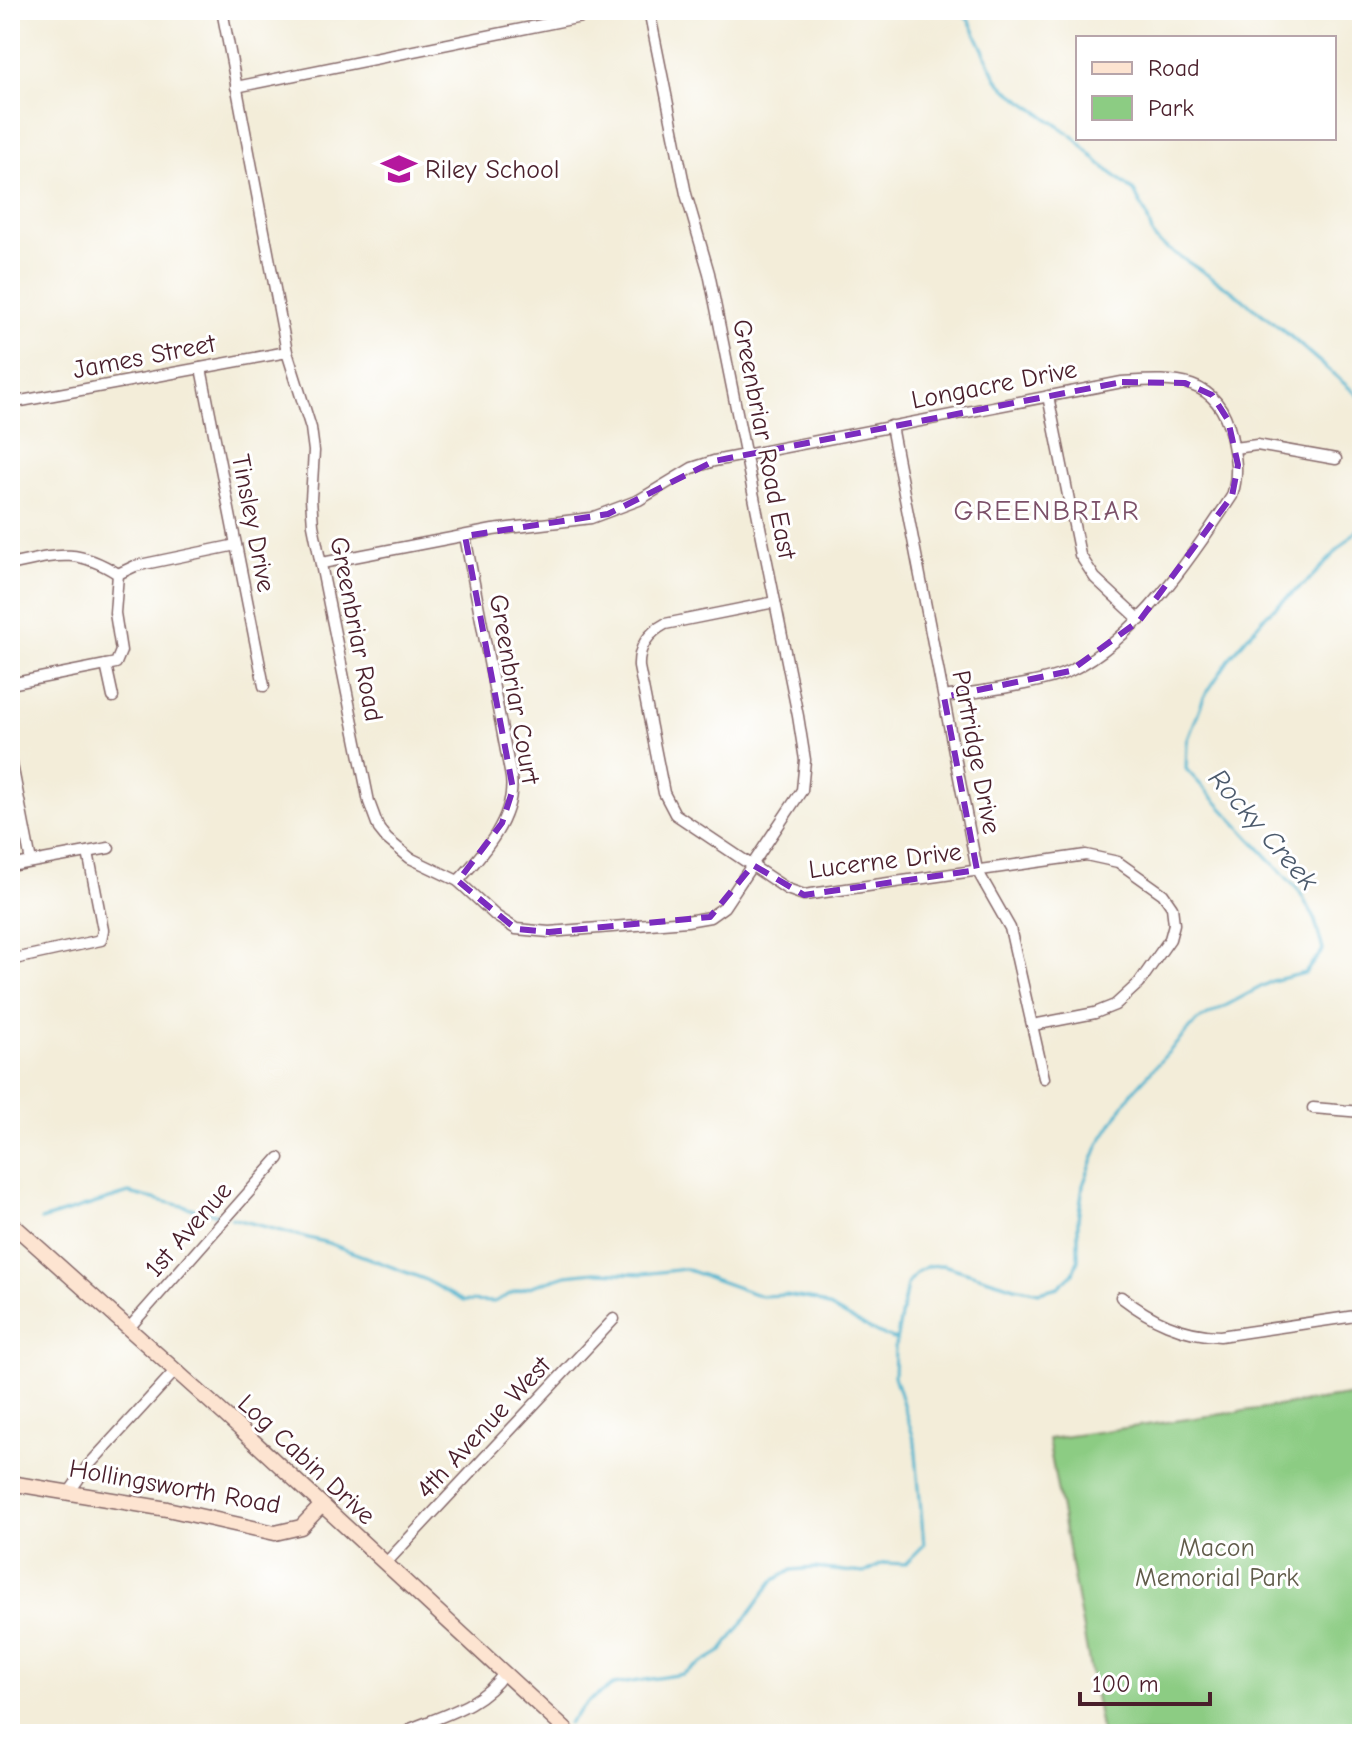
<svg xmlns="http://www.w3.org/2000/svg" width="1372" height="1744" viewBox="0 0 1372 1744" font-family="'Comic Neue',sans-serif">
<rect width="100%" height="100%" fill="#fff"/>
<filter id="ink" filterUnits="userSpaceOnUse"><feTurbulence type="fractalNoise" baseFrequency=".0125" numOctaves="2"/><feDisplacementMap in="SourceGraphic" scale="16" xChannelSelector="R" yChannelSelector="G"/><feConvolveMatrix kernelMatrix="1 2 1 2 8 2 1 2 1" color-interpolation-filters="sRGB"/></filter>
<filter id="wash" filterUnits="userSpaceOnUse"><feTurbulence type="fractalNoise" baseFrequency=".006" numOctaves="4" result="noise"/><feDisplacementMap in="SourceGraphic" scale="32" xChannelSelector="R" yChannelSelector="G"/><feGaussianBlur stdDeviation="1.8" result="paint"/><feColorMatrix in="noise" values="0 0 0 0 0 0 0 0 0 0 0 0 0 0 0 0 0 1.4 0 .05"/><feComposite in="paint" operator="in"/></filter>
<g filter="url(#wash)">
<rect width="100%" height="100%" fill="#f3edd9"/>
<path fill="#8ccc83" stroke="#6b7657" stroke-width="2" d="M1362,1394v340h-260l-54,-295z"/>
<g fill="none" stroke-linecap="round" stroke-linejoin="round">
<g stroke="#4fb3ce" stroke-width="3">
<path d="M959,10l11,12 27,57 13,13 63,44 27,28 34,27 12,23 7,22 6,7 70,46 54,41 79,69"/>
<path d="M231,1218l97,25 96,36 39,22 31,1 20,-10 52,-17 29,-3 48,2 42,-5 76,27 25,-1 30,5 61,33 19,7"/>
<path d="M41,1220l88,-27 95,23"/>
<path d="M568,1723l21,-22 24,-16 70,-11 39,-23 51,-70 19,-11 22,-2 50,5 20,-10 21,1 19,-19 -9,-103 -21,-66 1,-29 12,-62 10,-13 11,-6 15,-1 72,22 24,5 19,-5 15,-14 5,-13v-41l5,-34 16,-41 33,-52 65,-71 75,-40 33,-8 18,-23 -8,-29 -15,-29 -114,-123 1,-27 17,-45 28,-42 35,-41 43,-35 52,-54"/>
</g>
</g>
</g>
<g filter="url(#ink)">
<g fill="none" stroke-linecap="round" stroke-linejoin="round">
<g stroke="#856768" stroke-width="13">
<g id="street">
<path d="M222,10l65,342 24,76 3,23 -3,48 2,26 56,277 10,27 8,10 23,19 48,23 38,35 20,13 33,3 138,-11 23,-4 14,-10 78,-117 3,-30 -7,-44 -89,-443 -23,-79 -37,-184"/>
<path d="M236,87l380,-77"/>
<path d="M201,368l63,318"/>
<path d="M1048,396l32,159 15,23 45,42"/>
<path d="M10,403l277,-51"/>
<path d="M891,426l86,444 33,58 34,150"/>
<path d="M1234,448l23,-3 79,14"/>
<path d="M322,563l171,-33 98,-12 48,-18 53,-32 22,-7 408,-79c51,-3 96,-7 109,53 5,23 8,38 1,61 -40,61 -95,143 -162,175 -30,14 -92,20 -126,26"/>
<path d="M10,565c46,-10 66,-18 108,9"/>
<path d="M118,574l17,-8 101,-21"/>
<path d="M775,602l-110,22c-17,9 -27,24 -26,43l25,126 11,21 112,75 17,6 282,-40 32,7 45,32 9,13 2,17 -4,15 -31,44 -24,22 -20,8 -62,12"/>
<path d="M10,684l96,-19"/>
<path d="M113,697l-7,-32 10,-2 5,-12 -6,-38 3,-39"/>
<path d="M10,754l21,108"/>
<path d="M10,866l99,-18"/>
<path d="M458,881c26,-28 58,-64 53,-104l-46,-241"/>
<path d="M10,960l91,-20 2,-10 -15,-78"/>
<path d="M1313,1108l49,4"/>
<path d="M1121,1297c30,23 61,38 99,39l142,-21"/>
<path d="M129,1328l150,-170"/>
<path d="M70,1491l17,-24 88,-96"/>
<path d="M385,1564l229,-245"/>
<path d="M410,1729c34,-14 73,-24 94,-56"/>
</g>
</g>
<g stroke="#856768" stroke-width="17">
<g id="secondary">
<path d="M10,1222l214,192 346,320"/>
<path d="M10,1483l157,26 108,24 26,-6 20,-21"/>
</g>
</g>
<use href="#street" stroke="#fff" stroke-width="10"/>
<use href="#secondary" stroke="#fde4d1" stroke-width="14"/>
</g>
</g>
<path fill="none" stroke="#7b2cbf" stroke-width="6" stroke-dasharray="16 10" stroke-linejoin="round" d="M1122,382l63,1 27,12 16,25 10,45 -6,31 -92,124 -70,51 -126,26 33,173 -173,25 -51,-30 -43,52 -161,15 -33,-3 -58,-48 44,-58 11,-34 -48,-253 143,-22 106,-53z"/>
<defs>
<g id="school-bare" transform="scale(2.76)"><path d="M0-5L7-2L0 1L-7-2ZM-4 1L0 2.5L4 1V4Q0 6-4 4Z" fill="#b5179e" stroke="#fff" stroke-width="2.5" paint-order="stroke"/></g>
</defs>
<g fill-rule="evenodd">
<use href="#school-bare" x="399" y="169"/>
</g>
<g text-anchor="middle" stroke-width="6" stroke-linejoin="round" paint-order="stroke">
<g font-size="26" fill="#4a1f2b" stroke="#fff" text-anchor="start">
<text x="425" y="178">Riley School</text>
</g>
<g font-size="26" fill="#4a1f2b" stroke="#fff">
<text transform="translate(144 356) rotate(-11)" y="9">James Street</text>
<text transform="translate(994 384) rotate(-11)" y="9">Longacre Drive</text>
<text transform="translate(765 439) rotate(79)" y="9">Greenbriar Road East</text>
<text transform="translate(254 523) rotate(79)" y="9">Tinsley Drive</text>
<text transform="translate(357 629) rotate(79)" y="9">Greenbriar Road</text>
<text transform="translate(515 689) rotate(80)" y="9">Greenbriar Court</text>
<text transform="translate(977 752) rotate(79)" y="9">Partridge Drive</text>
<text transform="translate(885 860) rotate(-7)" y="9">Lucerne Drive</text>
<text transform="translate(188 1229) rotate(-49)" y="9">1st Avenue</text>
<text transform="translate(483 1427) rotate(-47)" y="9">4th Avenue West</text>
<text transform="translate(307 1459) rotate(43)" y="9">Log Cabin Drive</text>
<text transform="translate(175 1486) rotate(10)" y="9">Hollingsworth Road</text>
</g>
<g font-size="26" fill="#615c4a" stroke="#fff">
<text x="1217" y="1556">Macon<tspan x="1217" dy="30">Memorial Park</tspan></text>
</g>
<g font-size="28" letter-spacing="2" fill="#7c5169" stroke="#fff">
<text x="1047" y="520">GREENBRIAR</text>
</g>
<g font-size="28" font-style="italic" fill="#4c5a6c" stroke="#fff">
<text transform="translate(1264 829) rotate(49)" y="10">Rocky Creek</text>
</g>
</g>
<rect width="1372" height="1744" fill="none" stroke="#fff" stroke-width="40"/>
<rect x="1076" y="36" width="260" height="104" fill="#ffffff" stroke="#b7a5aa" stroke-width="2"/>
<rect x="1092" y="62" width="40" height="12" fill="#fde4d1" stroke="#b7a5aa" stroke-width="2"/>
<text x="1148" y="76" font-size="24" fill="#4a1f2b">Road</text>
<rect x="1092" y="96" width="40" height="24" fill="#8ccc83" stroke="#b7a5aa" stroke-width="2"/>
<text x="1148" y="116" font-size="24" fill="#4a1f2b">Park</text>
<path d="M1080 1692v12h130v-12" fill="none" stroke="#4a1f2b" stroke-width="4"/>
<text x="1092" y="1692" font-size="24" fill="#4a1f2b" stroke="#ffffff" stroke-width="6" paint-order="stroke">100 m</text>
</svg>
